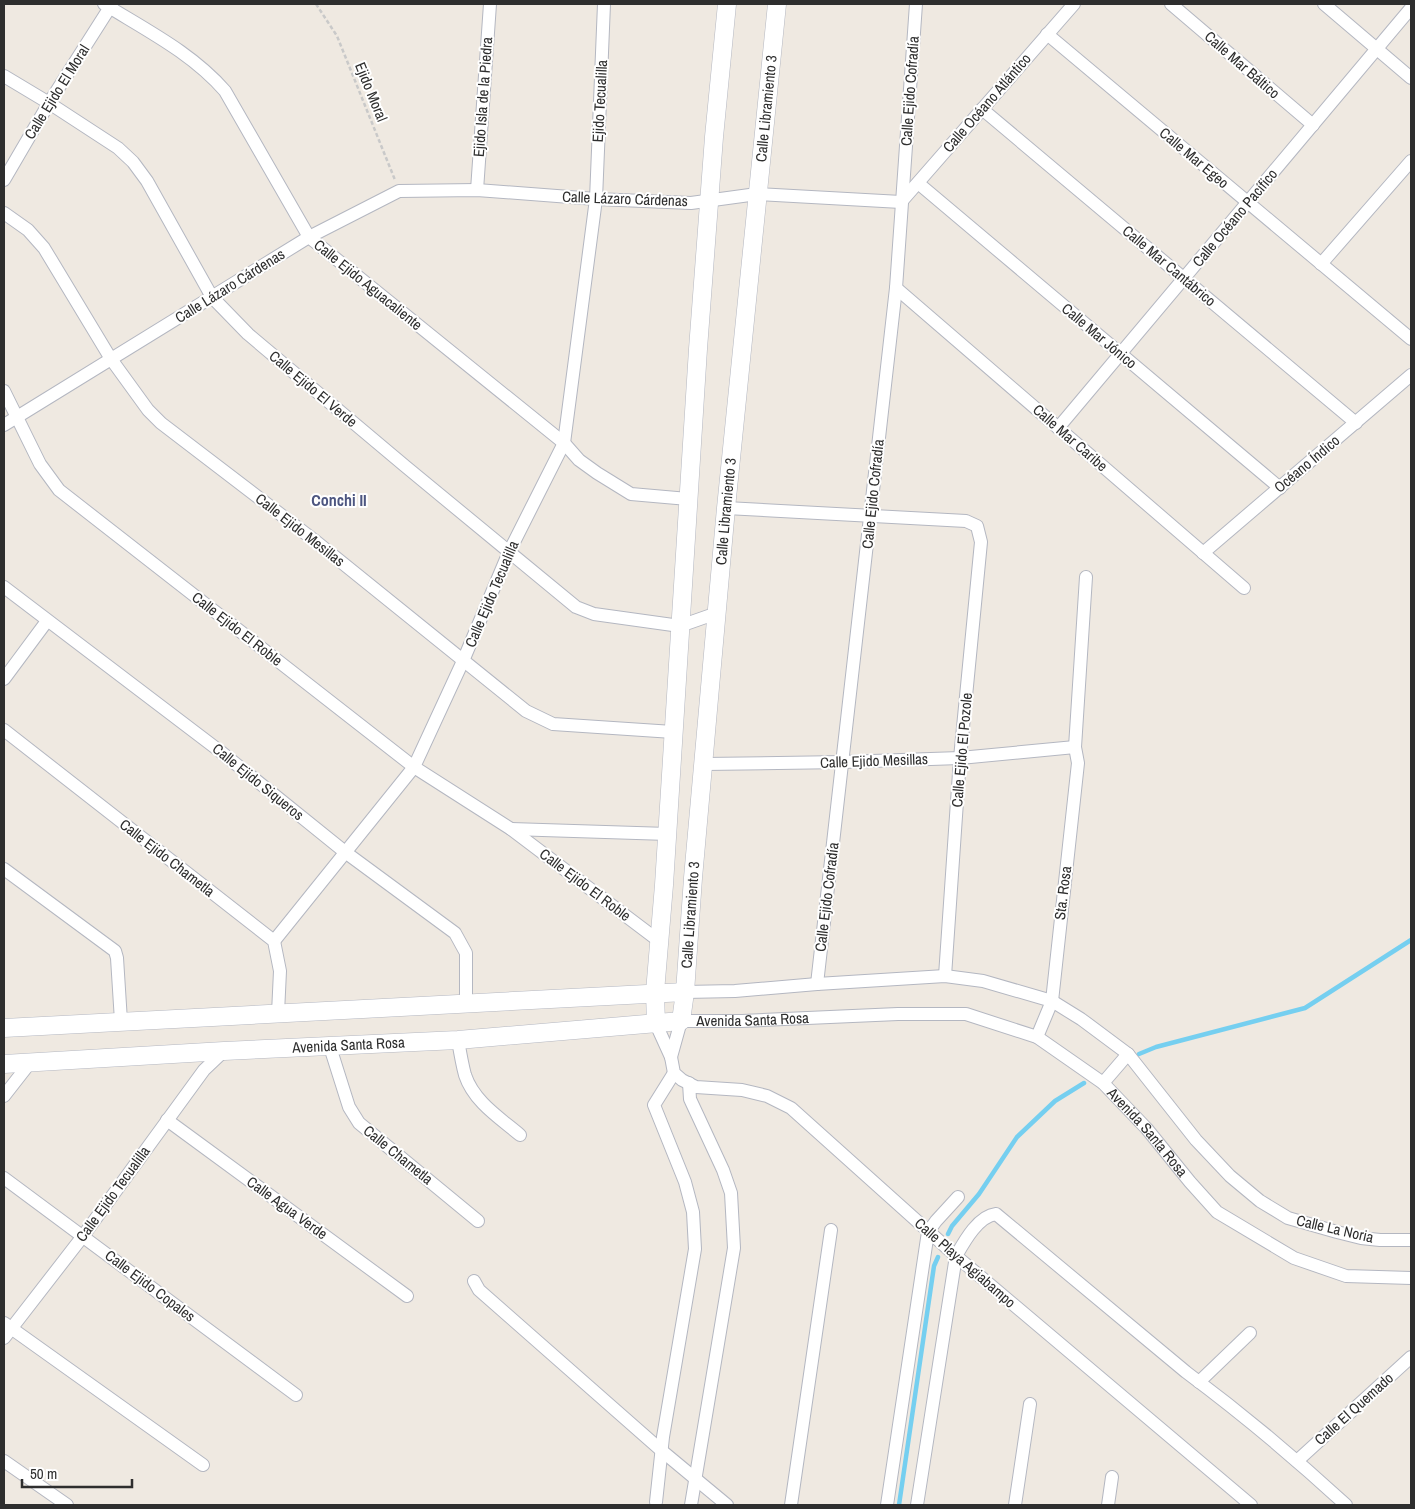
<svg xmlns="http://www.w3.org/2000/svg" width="1415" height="1509" viewBox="0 0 1415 1509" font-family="'Archivo Narrow',sans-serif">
<rect width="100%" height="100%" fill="#efe9e1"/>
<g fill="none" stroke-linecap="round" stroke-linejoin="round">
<g stroke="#75cff0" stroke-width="4.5">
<path d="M1139,1054l17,-7 149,-39 106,-68"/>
<path d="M948,1234l4,-8 27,-32 38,-57 38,-36 29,-18"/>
<path d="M899,1505l35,-239 4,-9"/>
</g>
<g stroke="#b4b7c1" stroke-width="14">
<g id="street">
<path d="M104,4c42,26 88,49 121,87l84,146 255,206 15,17 18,13 34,21 57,5"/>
<path d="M1171,4l142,121"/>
<path d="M1324,4l87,74"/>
<path d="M1047,34l364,305"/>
<path d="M4,76l45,27 69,45 15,14 14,19 65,116 36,37 157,132 171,141 18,7 86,12 37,-13"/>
<path d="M982,109l374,314"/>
<path d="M4,180l45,-77 63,-99"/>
<path d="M918,183l362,305"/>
<path d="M477,190l13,-186"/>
<path d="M4,213l24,17 16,18 67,111 37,51 13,13 153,117 212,171 27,13 120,8"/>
<path d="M1321,264l90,-103"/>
<path d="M896,288l348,300"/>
<path d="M4,391l36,73 19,26 355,277 97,62 148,112"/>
<path d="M4,425l305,-188 90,-46 78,-1 119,9 95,4 66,-9 144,8 173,-198"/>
<path d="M1058,428l353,-420"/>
<path d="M726,508l240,13 11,5 4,16 -21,216 -15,218"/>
<path d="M1203,553l208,-178"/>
<path d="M4,587l217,165 124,100 110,81 11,20v50"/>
<path d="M4,679l43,-58"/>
<path d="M4,730l270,211 6,30 -2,42"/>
<path d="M704,764l139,-2 117,-4 115,-11"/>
<path d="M511,829l157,5"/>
<path d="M4,869l111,82 2,7 4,63"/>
<path d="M274,941l140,-174 49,-106 46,-109 55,-109 32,-244 8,-195"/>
<path d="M817,984l79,-696 20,-284"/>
<path d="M685,992l50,-1 82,-7 128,-8 38,5 69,20 29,18 47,35 68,86 34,36 30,25 28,17 49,14 24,6 19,2h31"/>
<path d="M656,1024l15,33 3,16 8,7 14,7 46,3 25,6 24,12 165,148 295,249"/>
<path d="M1037,1037l15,-36 26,-238 -3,-16 11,-170"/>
<path d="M458,1040c2,12 4,24 7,35 9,27 35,43 55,60"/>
<path d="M330,1047l19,60 10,16 119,98"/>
<path id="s1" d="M671,1057l10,-36h61l156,-7h68l71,23 66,46 44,46 43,53 27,30 77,46 52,18 65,2"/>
<path d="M689,1083l1,16 33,71 8,23 3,55 -43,257"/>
<path d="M1103,1083l25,-29"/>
<path d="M4,1096l25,-32"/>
<path d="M167,1120l240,176"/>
<path d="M4,1178l292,217"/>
<path d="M474,1281l5,9 183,161 65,54"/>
<path d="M4,1323l199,142"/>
<path d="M4,1338l79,-102 121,-166 20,-19"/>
<path d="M1199,1382l51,-49"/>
<path d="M4,1461l63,44"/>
<path d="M1297,1461l114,-104"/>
<path d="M656,1502l7,-65 32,-188 -2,-37 -8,-30 -31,-77 20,-32"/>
<path d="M791,1505l40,-275"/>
<path d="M887,1505l41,-273 8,-11 22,-24"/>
<path d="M917,1505l39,-249c8,-14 22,-40 40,-42l190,158c55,41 109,86 160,133"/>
<path d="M1015,1505l15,-101"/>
<path d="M1108,1505l4,-28"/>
</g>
</g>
<g stroke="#b4b7c1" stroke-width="19">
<g id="secondary">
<path d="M656,1024l-1,-32 9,-107 34,-536 16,-212 13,-133"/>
<path d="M4,1028l681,-36"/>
<path id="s2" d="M4,1064l220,-13 234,-11 223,-19 4,-29 8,-114 33,-370 51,-504"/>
</g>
</g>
<path stroke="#c9c9c9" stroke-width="2.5" stroke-dasharray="4 2.5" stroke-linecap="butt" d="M316,4l21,32 58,144"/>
<use href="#street" stroke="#fff" stroke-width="12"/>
<use href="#secondary" stroke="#fff" stroke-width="18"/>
</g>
<g text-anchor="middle" stroke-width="4" stroke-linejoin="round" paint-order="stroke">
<g font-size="15" fill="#2e2e2e" stroke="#fff">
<text transform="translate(1242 65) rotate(41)" y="5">Calle Mar Báltico</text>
<text transform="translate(910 91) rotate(-86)" y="5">Calle Ejido Cofradía</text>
<text transform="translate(57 92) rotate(-58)" y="5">Calle Ejido El Moral</text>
<text transform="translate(371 92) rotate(68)" y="5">Ejido Moral</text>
<text transform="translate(483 97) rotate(-86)" y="5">Ejido Isla de la Piedra</text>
<text transform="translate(600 101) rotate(-87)" y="5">Ejido Tecualilla</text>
<text transform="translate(987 103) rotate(-49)" y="5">Calle Océano Atlántico</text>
<text dy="5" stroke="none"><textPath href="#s2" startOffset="1595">Calle Libramiento 3</textPath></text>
<text transform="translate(1194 158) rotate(40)" y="5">Calle Mar Egeo</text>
<text transform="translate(625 199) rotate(2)" y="5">Calle Lázaro Cárdenas</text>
<text transform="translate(1235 218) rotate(-50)" y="5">Calle Océano Pacífico</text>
<text transform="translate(1169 266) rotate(40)" y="5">Calle Mar Cantábrico</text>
<text transform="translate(368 285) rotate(39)" y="5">Calle Ejido Aguacaliente</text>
<text transform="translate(230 286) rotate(-32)" y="5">Calle Lázaro Cárdenas</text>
<text transform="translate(1099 336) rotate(40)" y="5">Calle Mar Jónico</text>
<text transform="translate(313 389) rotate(40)" y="5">Calle Ejido El Verde</text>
<text transform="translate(1070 438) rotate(41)" y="5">Calle Mar Caribe</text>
<text transform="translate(1307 464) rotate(-40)" y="5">Océano Índico</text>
<text transform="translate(873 494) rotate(-84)" y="5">Calle Ejido Cofradía</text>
<text dy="5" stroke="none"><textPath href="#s2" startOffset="1190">Calle Libramiento 3</textPath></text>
<text transform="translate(300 530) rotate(38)" y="5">Calle Ejido Mesillas</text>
<text transform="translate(492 594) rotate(-67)" y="5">Calle Ejido Tecualilla</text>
<text transform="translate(237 629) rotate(38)" y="5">Calle Ejido El Roble</text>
<text transform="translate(962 750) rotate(-85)" y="5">Calle Ejido El Pozole</text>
<text transform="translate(874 761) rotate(-2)" y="5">Calle Ejido Mesillas</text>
<text transform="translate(258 782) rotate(39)" y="5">Calle Ejido Siqueros</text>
<text transform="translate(167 858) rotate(38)" y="5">Calle Ejido Chametla</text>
<text transform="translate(585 885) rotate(37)" y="5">Calle Ejido El Roble</text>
<text transform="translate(1063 893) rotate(-83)" y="5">Sta. Rosa</text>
<text transform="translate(827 897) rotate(-83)" y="5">Calle Ejido Cofradía</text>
<text dy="5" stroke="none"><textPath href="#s2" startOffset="785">Calle Libramiento 3</textPath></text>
<text dy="5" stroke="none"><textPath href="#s1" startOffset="109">Avenida Santa Rosa</textPath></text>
<text dy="5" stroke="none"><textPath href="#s2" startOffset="345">Avenida Santa Rosa</textPath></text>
<text dy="5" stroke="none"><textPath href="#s1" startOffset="544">Avenida Santa Rosa</textPath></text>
<text transform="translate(398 1155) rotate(39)" y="5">Calle Chametla</text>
<text transform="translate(113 1194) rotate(-54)" y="5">Calle Ejido Tecualilla</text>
<text transform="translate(287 1208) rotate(36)" y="5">Calle Agua Verde</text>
<text transform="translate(1335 1229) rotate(13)" y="5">Calle La Noria</text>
<text transform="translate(965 1263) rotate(41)" y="5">Calle Playa Agiabampo</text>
<text transform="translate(150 1286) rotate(37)" y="5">Calle Ejido Copales</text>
<text transform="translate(1354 1409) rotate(-42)" y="5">Calle El Quemado</text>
</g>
<g font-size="16" font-weight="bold" fill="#4d5680" stroke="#fff">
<text x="339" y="506">Conchi II</text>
</g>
</g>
<rect width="1415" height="1509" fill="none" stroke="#2e2e2e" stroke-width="10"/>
<path d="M22 1479v8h110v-8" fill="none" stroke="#2e2e2e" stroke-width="2.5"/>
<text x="30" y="1479" font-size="15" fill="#2e2e2e" stroke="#ffffff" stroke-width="4" paint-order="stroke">50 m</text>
</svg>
